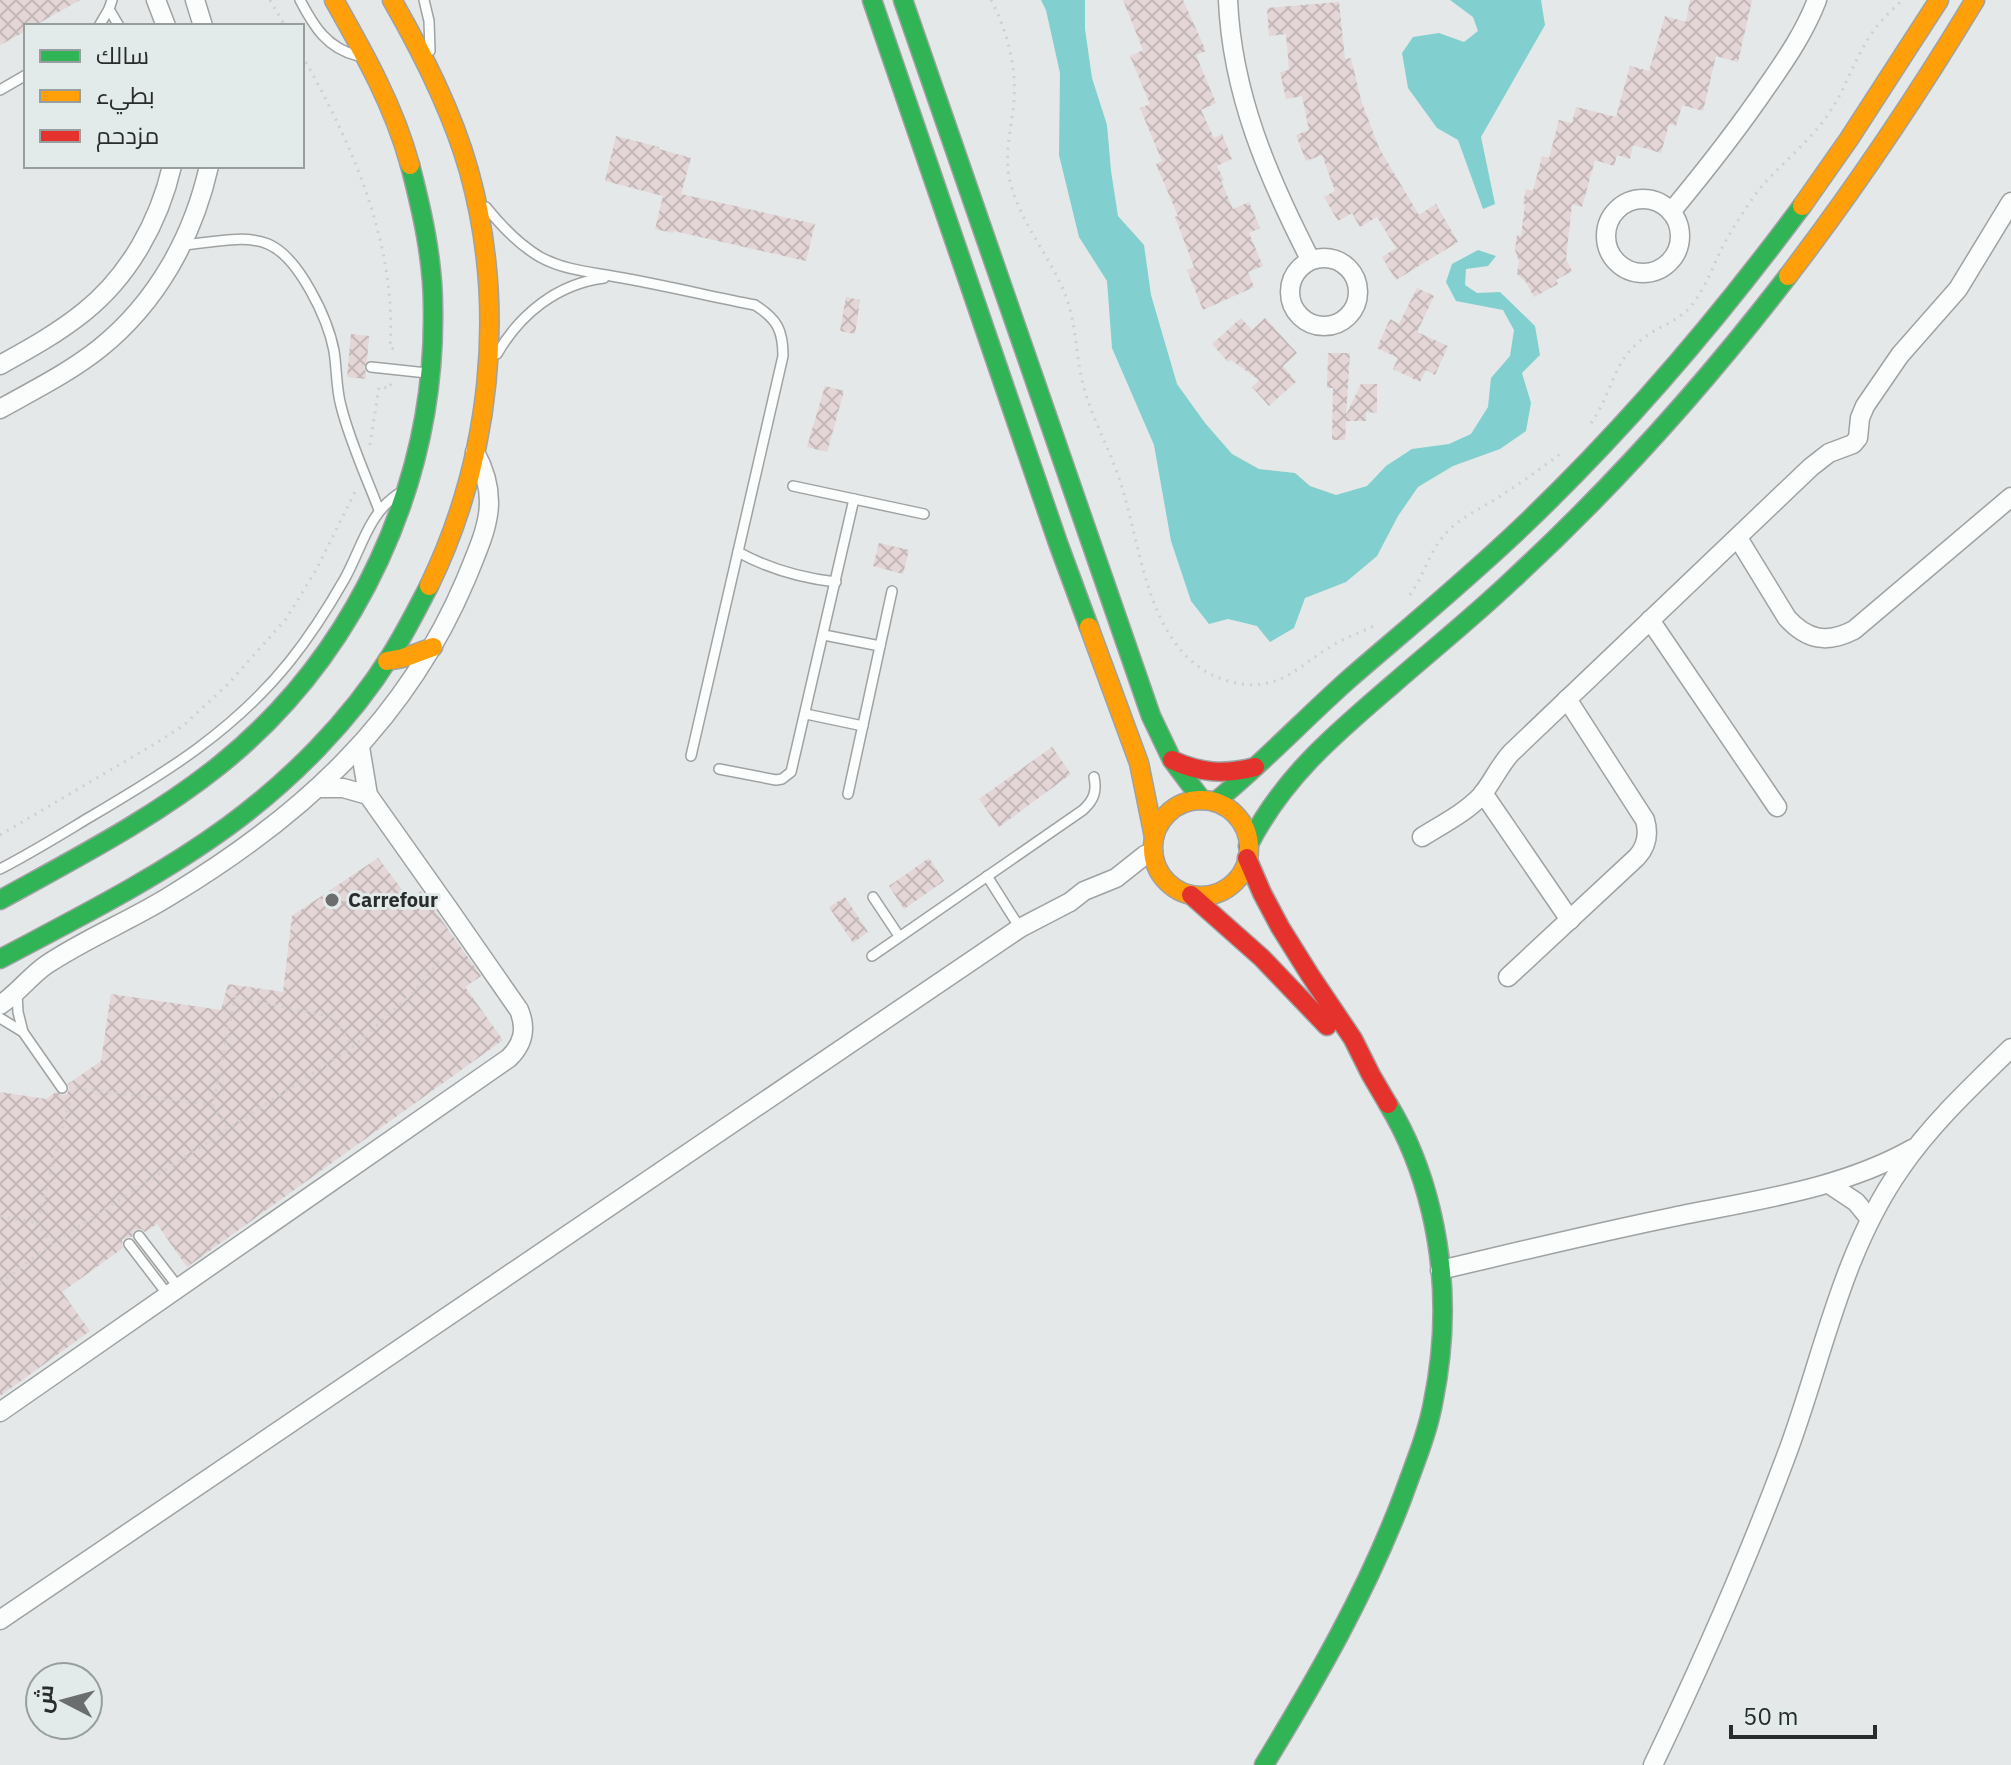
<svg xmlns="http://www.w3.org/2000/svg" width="2011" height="1765" viewBox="0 0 2011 1765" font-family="'IBM Plex Sans',Cairo,sans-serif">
<defs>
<pattern id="building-cross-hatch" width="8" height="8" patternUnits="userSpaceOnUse" patternTransform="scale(2)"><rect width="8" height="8" fill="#e4d5d6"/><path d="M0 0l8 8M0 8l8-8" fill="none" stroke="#c4b7b8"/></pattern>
</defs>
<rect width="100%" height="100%" fill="#e4e8e8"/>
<g fill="#81cfcf">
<path d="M1041,0h44v29l7,49 15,47 4,46 7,45 26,29 7,50 26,89 28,39 27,31 27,15 36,4 15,13 26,9 31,-9 19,-20 26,-17 37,-5 22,-10 17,-27 3,-29 19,-22 4,-26 -11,-20 -47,-9 -10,-19 6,-18 26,-14 18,6 -8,10 -22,3 -1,16 12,8 23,-1 35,34 5,29 -18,18 9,30 -5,28 -26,18 -47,17 -35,21 -20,29 -21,40 -31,26 -41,16 -11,30 -24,14 -13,-16 -29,-7 -19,5 -18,-23 -20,-60 -17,-96 -42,-97 -5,-67 -28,-44 -20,-82 1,-82 -14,-63z"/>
<path d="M1450,0h91l4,25 -64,112 14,67 -12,5 -25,-69 -21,-12 -29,-40 -6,-35 11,-16 26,-4 25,9 14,-11 -5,-14z"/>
</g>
<g fill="url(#building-cross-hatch)">
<path d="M0,0h80l-46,26h-8v5l-26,14z"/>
<path d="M1123,0h60l23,51 -10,4 20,48 -15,7 13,28 8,-4 10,25 -15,7 7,14 -3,1 12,28 16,-7 11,26 -11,5 14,33 -15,6 6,15 -51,23 -16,-40 7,-3 -19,-50 3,-1 -22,-52 6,-3 -22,-53 10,-4 -20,-48 13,-6z"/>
<path d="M1690,0h62l-14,62 -22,-6 -13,55 -21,-6 -6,21 -7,-2 -8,29 -28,-8 -3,14 -13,-4 -3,11 -19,-6 -13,47 -10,-3 -6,55 6,12 -16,9 2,4 -24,13 -8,-15 -9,-8 2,-13 -4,-11 2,-15 4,1 4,-32 -2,-1 3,-14 7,2 9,-35 7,2 10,-38 13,3 4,-16 40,10 14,-51 19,5 16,-55 21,6z"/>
<path d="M1339,2l6,57 6,-1 10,42 18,48 40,67 17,-11 22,38 -62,38 -14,-23 14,-9 -19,-31 -17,10 -8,-14 -14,8 -14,-24 11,-6 -13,-36 -16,6 -10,-26 13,-5 -7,-34 -16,3 -6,-27 9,-2 -3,-36 -17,2 -2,-28z"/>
<path d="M616,136l43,11v2l32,9 -10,36 134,30 -9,37 -132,-30 -1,2 -18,-4 8,-33 -58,-15z"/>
<path d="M1417,288l17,8 -17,36 31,14 -13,29 -9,-5 -6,12 -27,-13 5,-11 -21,-10 13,-29 9,5z"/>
<path d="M846,297l14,3 -5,34 -15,-3z"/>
<path d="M1241,318l11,12 13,-12 32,35 -14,13 13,16 -27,24 -17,-19 7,-7 -28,-20 -3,2 -16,-18z"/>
<path d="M351,334l18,2 -2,25 -3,6 2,6v6l-19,-2z"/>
<path d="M1328,353h22l-4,62 15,-31h16v29l-11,-1v9h-20l-1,19h-13l1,-52h-6z"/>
<path d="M825,386l19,5 -17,61 -20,-5z"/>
<path d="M879,543l30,7 -6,24 -30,-8z"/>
<path d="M1052,747l19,27 -72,53 -20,-28z"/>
<path d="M378,858l32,42 11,-9 60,85 -16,11 38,53 -316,227 -30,-43 -12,8 -4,-3 -6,1 -3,7h-5l-5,3 1,8 -61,44 28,39 -90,65v-304l46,7 10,-7 6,3 5,-1 2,-6 -1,-4 33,-23 10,-67 110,16 7,-26 55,8 9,-76z"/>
<path d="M929,858l15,23 -40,28 -15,-23z"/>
<path d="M845,897l23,35 -15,11 -24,-36z"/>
</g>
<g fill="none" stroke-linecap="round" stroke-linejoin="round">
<g stroke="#9ea2a2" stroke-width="12">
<g id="lane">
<path d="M300,0c14,27 27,48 58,56"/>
<path d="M424,0l5,21 1,30"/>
<path d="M109,9l10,17"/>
<path d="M99,26l10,-17 3,-9"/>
<path d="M0,90l26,-15"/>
<path d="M486,207c16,20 32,37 54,50 24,13 50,15 77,20 46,8 92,19 138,28 22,14 28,25 28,51l-92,400"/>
<path d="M183,245c25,-2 62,-11 85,-1 31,13 60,75 66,107 3,19 2,37 7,55 9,36 25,70 38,104"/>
<path d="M497,354c23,-40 60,-70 107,-76"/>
<path d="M371,367l56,6"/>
<path d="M793,486l131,28"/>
<path d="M738,552c31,17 62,26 98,30"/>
<path d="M824,635l56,11"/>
<path d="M806,714l57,12"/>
<path d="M719,769l57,11 6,-1 9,-7 63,-273"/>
<path d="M848,794l44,-203"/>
<path d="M0,869c31,-16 60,-34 90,-52 75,-44 144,-86 200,-156 20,-25 38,-53 54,-81 17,-30 24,-66 54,-86"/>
<path d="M987,876l33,52"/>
<path d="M873,897l26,39"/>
<path d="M872,956l211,-146c11,-10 14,-19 11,-33"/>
<path d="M17,993l1,19 5,20 39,56"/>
<path d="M0,1018l23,14"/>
<path d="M139,1236l40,52"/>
<path d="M129,1244l39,51"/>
</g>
</g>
<g stroke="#9ea2a2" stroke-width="21">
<g id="street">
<path d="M156,0l10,26"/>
<path d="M195,0l8,26"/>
<path d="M1228,0c4,94 40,177 82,259"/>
<circle cx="1643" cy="236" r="37"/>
<path d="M1671,212c34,-41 67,-83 97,-127 19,-27 37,-54 49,-85"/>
<circle cx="1324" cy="292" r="34"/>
<path d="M0,365c29,-16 58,-32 84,-53 45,-36 75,-90 88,-146"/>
<path d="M0,409c34,-19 70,-37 100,-61 57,-46 93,-111 109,-182"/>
<path d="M1738,538l49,80c20,22 40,26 67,12l157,-133"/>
<path d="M1650,620l127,187"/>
<path d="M318,788h25l25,7"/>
<path d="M1483,793l87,127"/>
<path d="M1422,837c19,-12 43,-24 59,-41 11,-13 18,-30 30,-43l300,-286 18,-14 24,-9 5,-6 2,-20 5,-12 35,-51 58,-66 53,-87"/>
<path d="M1508,977l129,-120c10,-11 12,-23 8,-37l-78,-121"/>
<path d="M0,1005c17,-11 29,-28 46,-40 40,-27 86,-45 127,-71 130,-79 233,-173 293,-315 19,-47 36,-78 9,-127"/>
<path d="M1829,1184l27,18 14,17"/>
<path d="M1440,1270c77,-18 155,-37 233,-53 81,-17 166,-27 239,-68"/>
<path d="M0,1412l509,-354c14,-14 18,-29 10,-48l-71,-102 -80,-113 -8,-48"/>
<path d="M0,1620l1020,-692 50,-26 14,-11 32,-13 29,-23 8,-3"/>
<path d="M1653,1765c48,-100 93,-202 132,-306 37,-97 55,-204 116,-291 31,-45 71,-82 110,-120"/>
</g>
</g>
<g stroke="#9ea2a2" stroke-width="21">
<g id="fast">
<path d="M872,0l186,543 31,84"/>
<path d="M903,0l248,716 21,44 30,40"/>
<path d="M1215,802c47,-38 89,-83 134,-123 60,-52 121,-102 178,-157 101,-97 192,-204 275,-316"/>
<path d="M1248,846c35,-69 87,-112 144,-161 40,-35 81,-68 119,-104 101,-93 194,-197 277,-305"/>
<path d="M0,900c76,-42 154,-82 221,-136 136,-110 215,-282 212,-456 0,-49 -11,-97 -23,-143"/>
<path d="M0,959c77,-41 157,-81 227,-132 63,-46 123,-106 164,-172 14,-22 26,-46 38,-69"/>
<path d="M1264,1765c53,-87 103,-174 139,-269 11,-31 24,-61 30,-93 13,-63 13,-129 -2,-192 -9,-38 -23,-74 -43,-107"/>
</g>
</g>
<g stroke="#9ea2a2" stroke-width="21">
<g id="slow">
<path d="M334,0c30,53 60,106 76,165"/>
<path d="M392,0c31,54 60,111 77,171 38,137 22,287 -40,415"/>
<path d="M1802,206l47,-67 90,-139"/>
<path d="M1788,276c68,-89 129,-180 187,-276"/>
<path d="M1089,627l50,136 15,74"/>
<path d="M387,661l16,-3 30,-11"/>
<circle cx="1201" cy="848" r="48"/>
</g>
</g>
<g stroke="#9ea2a2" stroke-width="21">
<g id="jam">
<path d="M1172,760c28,13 53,15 83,7"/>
<path d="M1247,858l15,35 18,34 30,48 43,64 18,36 17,29"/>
<path d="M1191,895l71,63 65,68"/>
</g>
</g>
<g stroke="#d0d0d0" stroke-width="3" stroke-dasharray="2 6" stroke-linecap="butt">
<path d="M270,0l15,26"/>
<path d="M991,0c18,34 27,73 22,111 -3,22 -8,44 -4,66 10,47 44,81 59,125 8,26 8,52 14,78 8,35 27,67 38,101 23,69 27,180 112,201 46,11 64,-14 98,-35 14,-9 29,-14 44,-21"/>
<path d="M302,55c50,89 95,189 88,293l4,1v5"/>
<path d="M1591,423c15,-20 20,-45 33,-65 8,-11 19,-21 32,-28 12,-7 25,-12 35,-24 14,-17 21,-38 31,-58 9,-18 21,-35 32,-52 22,-29 52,-50 73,-80 17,-24 25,-51 40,-75 9,-16 22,-29 36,-41"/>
<path d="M370,445l9,-58 11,1 1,-7"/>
<path d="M1410,595c14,-20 20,-45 37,-63 16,-17 38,-25 56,-38 21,-13 41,-28 61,-43"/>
<path d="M0,835l158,-93 26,-17 43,-40 59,-66 30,-49 40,-80"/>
<path d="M76,1088l137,17 22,-108 98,20 20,30"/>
<path d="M213,1105l15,23"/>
<path d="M0,1216l37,7 33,-123"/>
<path d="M37,1223l14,19"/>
<path d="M0,1283l52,-39 301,-197 61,-55 27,-33"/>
</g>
<use href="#lane" stroke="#fbfcfc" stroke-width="9"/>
<use href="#street" stroke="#fbfcfc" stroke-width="18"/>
<use href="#fast" stroke="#30b455" stroke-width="18"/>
<use href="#slow" stroke="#ff9f0a" stroke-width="18"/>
<use href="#jam" stroke="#e5322d" stroke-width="18"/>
</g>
<circle fill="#6a6e6e" stroke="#e2eaea" stroke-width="3" cx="332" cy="900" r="8"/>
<g text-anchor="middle" stroke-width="6" stroke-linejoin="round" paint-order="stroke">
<g font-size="20" font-weight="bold" fill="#292c2c" stroke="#e2eaea" text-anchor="start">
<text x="348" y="907">Carrefour</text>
</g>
</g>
<rect x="24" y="24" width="280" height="144" fill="#e2eaea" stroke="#989e9e" stroke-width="2"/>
<rect x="40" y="50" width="40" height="12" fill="#30b455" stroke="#989e9e" stroke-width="2"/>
<text x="96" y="64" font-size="24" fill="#292c2c">سالك</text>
<rect x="40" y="90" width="40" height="12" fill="#ff9f0a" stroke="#989e9e" stroke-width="2"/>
<text x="96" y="104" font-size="24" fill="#292c2c">بطيء</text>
<rect x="40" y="130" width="40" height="12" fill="#e5322d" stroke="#989e9e" stroke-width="2"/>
<text x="96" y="144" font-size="24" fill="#292c2c">مزدحم</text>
<g transform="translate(64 1701) rotate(276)"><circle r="38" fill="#e2eaea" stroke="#989e9e" stroke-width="2"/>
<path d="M0-6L14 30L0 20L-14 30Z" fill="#6a6e6e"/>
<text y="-12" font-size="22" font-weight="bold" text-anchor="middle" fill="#292c2c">ش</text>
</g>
<path d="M1731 1725v12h144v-12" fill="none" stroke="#292c2c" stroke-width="4"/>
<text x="1743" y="1725" font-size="24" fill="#292c2c" stroke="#e2eaea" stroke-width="6" paint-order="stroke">50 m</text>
</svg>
